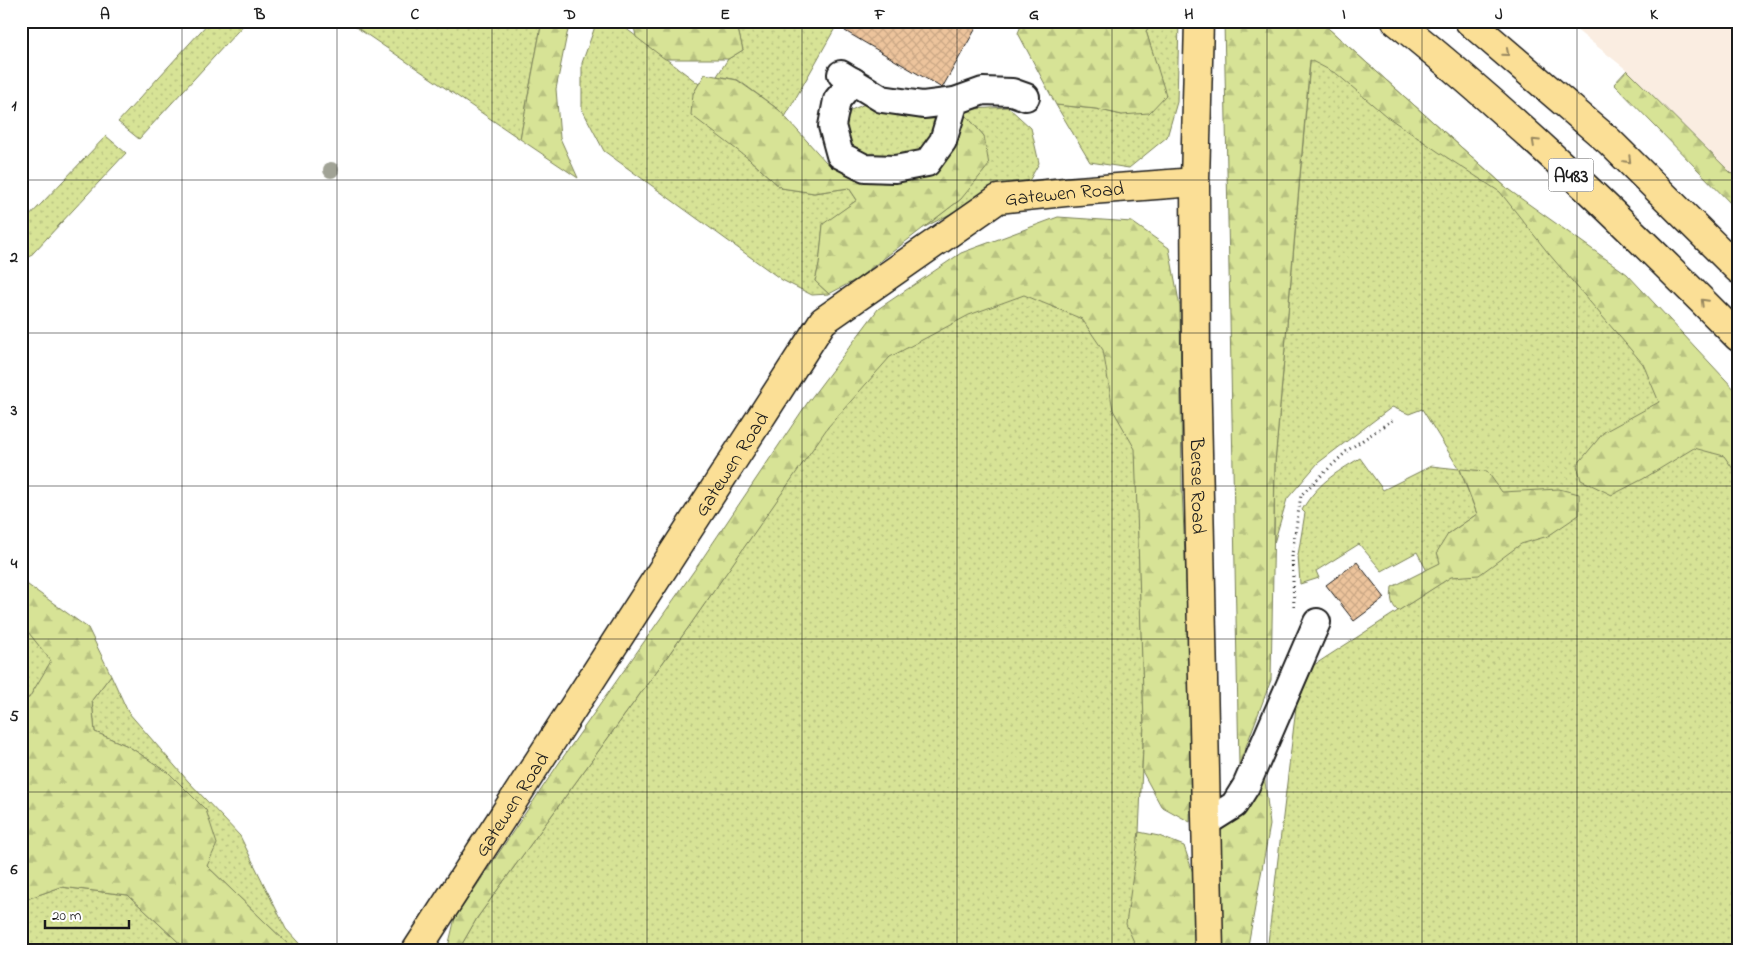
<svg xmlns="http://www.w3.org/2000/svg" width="1759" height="972" viewBox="0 0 1759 972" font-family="'Indie Flower',sans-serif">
<defs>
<pattern id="grass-dots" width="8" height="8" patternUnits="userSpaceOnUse" patternTransform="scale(1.25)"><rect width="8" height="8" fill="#d7e396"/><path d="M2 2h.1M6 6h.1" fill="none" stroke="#b8c281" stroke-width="1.8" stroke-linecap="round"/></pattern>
<pattern id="forest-firs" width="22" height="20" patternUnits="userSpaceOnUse" patternTransform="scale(1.25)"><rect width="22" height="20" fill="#d7e396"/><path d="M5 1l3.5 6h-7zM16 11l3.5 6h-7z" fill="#b8c281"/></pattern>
<pattern id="building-cross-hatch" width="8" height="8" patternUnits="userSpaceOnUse" patternTransform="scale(1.25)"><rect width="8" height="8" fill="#edc49c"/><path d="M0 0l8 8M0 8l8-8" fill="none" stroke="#cba886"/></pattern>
</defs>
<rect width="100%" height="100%" fill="#fff"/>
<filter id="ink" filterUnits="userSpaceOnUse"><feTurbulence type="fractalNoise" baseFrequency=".02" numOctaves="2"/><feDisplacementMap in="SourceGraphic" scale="10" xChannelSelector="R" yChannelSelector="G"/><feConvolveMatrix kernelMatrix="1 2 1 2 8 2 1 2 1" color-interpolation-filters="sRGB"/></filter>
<g filter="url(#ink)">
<path fill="#faede1" d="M1565,21h173v159l-111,-110z"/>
<g fill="url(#grass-dots)" stroke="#7a8059">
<path d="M210,21h37l-108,118 -21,-17z"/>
<path d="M347,21h195l-22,118z"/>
<path d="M597,21h19l83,63 -6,10 56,65 32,29 33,5 35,-5 8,12 -34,25 -4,40 -4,16 14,13 -17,1 -30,-15 -178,-129 -22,-42v-46z"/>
<path d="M736,21h103l-54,96 -6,-7 -41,-30 -21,-4 11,-17 15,-9z"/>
<path d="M1153,21h26l-2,81 -10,35 -38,31 -39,-6 -34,-57 40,4 26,6 43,-20 -19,-64z"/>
<path d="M1320,21l292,261 126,146v523h-471l33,-277 228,-147 -68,-57 17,44 -29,20 -7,29 -14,8 -10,-19 -35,19 -23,-27 -43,27 3,7 -19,6 -2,-29 7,-42 -3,-3c15,-26 33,-37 58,-52l23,32 48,-24 28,3 -37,-60 -13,5 -17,-7 -74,56 -31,36 -13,44 1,-80 36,-411z"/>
<path d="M865,104l59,15h16l-21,36 -45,8 -22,-11 -10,-23 9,-19z"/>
<path d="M1008,107l23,21 8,35 -15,27 -47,10 -54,28 38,-29 23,-63 -19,-22 7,-5z"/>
<path d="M106,136l20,17 -105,113v-41z"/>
<path d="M1015,279l117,55 12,389 -10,220 3,8h-679l19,-33 211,-290 188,-272z"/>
<path d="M21,623l31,38 -23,37 -8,2z"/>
<path d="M111,675l17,37 60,69 52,55 46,93 20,22h-11l-88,-85 -1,-56 -37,-37 -41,-27 -33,-14 -3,-32z"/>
<path d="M61,887l67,8 60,56h-167v-50z"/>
</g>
<g fill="url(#forest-firs)" stroke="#7a8059">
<path d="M542,21h29l-4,13 -11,55 4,49 18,40 -58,-39z"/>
<path d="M633,21h103l7,29 -15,9h-63l-29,-22z"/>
<path d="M1023,21h130l-7,10 20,64 -17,18 -27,2 -26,-6 -40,-4 -38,-72z"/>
<path d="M1224,21h96l189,169 118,84 111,119v83l-14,-20 -30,-8 -51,31 -31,16 -31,-15 -4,-15 27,-33 55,-30 -16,-38 -94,-110 -49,-62 -60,-39 -54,-37 -49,-42 -27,-14 -35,403 -4,217 -32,85z"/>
<path d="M1627,70l111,110v31l-124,-127z"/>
<path d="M705,74l32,6 42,30 47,52 44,20 48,-6 37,-41 10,-21 19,22 5,29 -28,34 -104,80 -28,15 -14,-13 4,-16 4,-41 34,-24 -8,-12 -35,5 -33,-5 -32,-29 -58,-44 2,-21z"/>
<path d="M1058,217l74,5 37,26 11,59 2,181 10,228 -2,106 -29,-16 -19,-35 2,-48 -9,-274 -22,-39 -10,-60 -21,-31 -58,-24 -55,20 -79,42 -62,70 -140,201 -211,290 -19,33h-11l8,-33 104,-155 139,-198 110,-163 70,-93 83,-56z"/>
<path d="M1460,469l27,2 15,21 57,-3 20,5v21l-31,21 -27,8 -42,31 -28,2 -53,34c-8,-7 -7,-14 -6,-24l48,-24 -3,-11 11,-18 29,-20z"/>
<path d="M21,580l67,48 23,47 -19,25 3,32 33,14 41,27 37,37 11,34 -10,22 88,85h-107l-60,-56 -67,-8 -40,14v-201l8,-2 22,-37 -30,-38z"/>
<path d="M1264,772l6,53 -23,126h-33v-124z"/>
<path d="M1139,832l20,4 25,10 12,36 3,69h-61l-12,-27z"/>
</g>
<g fill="url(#building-cross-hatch)" stroke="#1c1c1c">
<path d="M850,21h130l-38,67 -97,-57z"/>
<path d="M1357,562l28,36 -31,23 -28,-36z"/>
</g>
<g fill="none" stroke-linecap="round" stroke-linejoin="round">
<g stroke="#1c1c1c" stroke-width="30">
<g id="minor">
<path d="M841,74l41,25 41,6 32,-4 28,-10 29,1 14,5"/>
<path d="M853,81l-16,19 -5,26 8,29 25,13 30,1 32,-6 16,-22 12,-40"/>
<path d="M1207,822l27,-17 12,-19 71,-164"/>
</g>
</g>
<g stroke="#1c1c1c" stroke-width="31">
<g id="major">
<path id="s1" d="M1199,21l-4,161 1,181 13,588"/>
<path id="s2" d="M416,951l407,-630 175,-122 67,-7 130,-10"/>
</g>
</g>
<g stroke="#1c1c1c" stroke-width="31">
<g id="highway">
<path d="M1396,21c121,97 233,206 342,316"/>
<path d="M1469,21l140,120 129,128"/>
</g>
</g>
<path stroke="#1c1c1c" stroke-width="3" stroke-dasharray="1 4" stroke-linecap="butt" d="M1294,607l-2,-53 9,-59 47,-45 46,-31"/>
<use href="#minor" stroke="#fff" stroke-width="26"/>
<use href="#major" stroke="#fbdf96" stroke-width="28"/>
<use href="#highway" stroke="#fbdf96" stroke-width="28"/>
</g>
<circle fill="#a1a396" cx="331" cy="170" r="8"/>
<defs><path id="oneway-chevron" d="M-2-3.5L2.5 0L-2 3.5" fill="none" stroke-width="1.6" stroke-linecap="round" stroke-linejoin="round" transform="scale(1.25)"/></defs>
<g stroke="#97875f">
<use href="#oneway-chevron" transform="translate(1506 53) rotate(40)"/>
<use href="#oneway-chevron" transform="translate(1535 142) rotate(-137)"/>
<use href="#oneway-chevron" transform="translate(1628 160) rotate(45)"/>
<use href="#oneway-chevron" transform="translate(1704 302) rotate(-135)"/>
</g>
</g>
<path fill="none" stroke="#1c1c1c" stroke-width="1" stroke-opacity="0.55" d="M182,21v930M337,21v930M492,21v930M647,21v930M802,21v930M957,21v930M1112,21v930M1267,21v930M1422,21v930M1577,21v930M21,180h1717M21,333h1717M21,486h1717M21,639h1717M21,792h1717"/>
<g text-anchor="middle" stroke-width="4" stroke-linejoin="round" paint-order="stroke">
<rect fill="#fff" stroke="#606060" stroke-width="1" x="1548.5" y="158.5" width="45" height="33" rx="4"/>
<g font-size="19" font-weight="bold" fill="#1c1c1c">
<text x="1571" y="182">A483</text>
</g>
<g font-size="20" fill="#1c1c1c" stroke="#fff">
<text dy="7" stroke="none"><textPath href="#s2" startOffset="1030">Gatewen Road</textPath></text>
<text dy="7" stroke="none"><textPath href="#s2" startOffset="580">Gatewen Road</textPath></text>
<text dy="7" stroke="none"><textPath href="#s1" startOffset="465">Berse Road</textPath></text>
<text dy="7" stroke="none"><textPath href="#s2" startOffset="175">Gatewen Road</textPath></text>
</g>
</g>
<rect width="1759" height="972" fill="none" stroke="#fff" stroke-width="55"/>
<path d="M45 920v8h84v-8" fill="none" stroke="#1c1c1c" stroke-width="2.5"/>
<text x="52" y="920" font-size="15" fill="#1c1c1c" stroke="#ffffff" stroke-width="4" paint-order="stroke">20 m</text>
<rect x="28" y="28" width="1704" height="916" fill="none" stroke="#1c1c1c" stroke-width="2"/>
<g font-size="16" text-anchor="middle" font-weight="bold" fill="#1c1c1c">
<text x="105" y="19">A</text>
<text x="260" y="19">B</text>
<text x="415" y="19">C</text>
<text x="570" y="19">D</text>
<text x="725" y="19">E</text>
<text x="880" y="19">F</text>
<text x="1034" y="19">G</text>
<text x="1189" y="19">H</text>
<text x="1344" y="19">I</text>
<text x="1499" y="19">J</text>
<text x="1654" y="19">K</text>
<text x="14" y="110">1</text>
<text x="14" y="262">2</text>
<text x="14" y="415">3</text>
<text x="14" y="568">4</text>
<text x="14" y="721">5</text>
<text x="14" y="874">6</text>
</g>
</svg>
